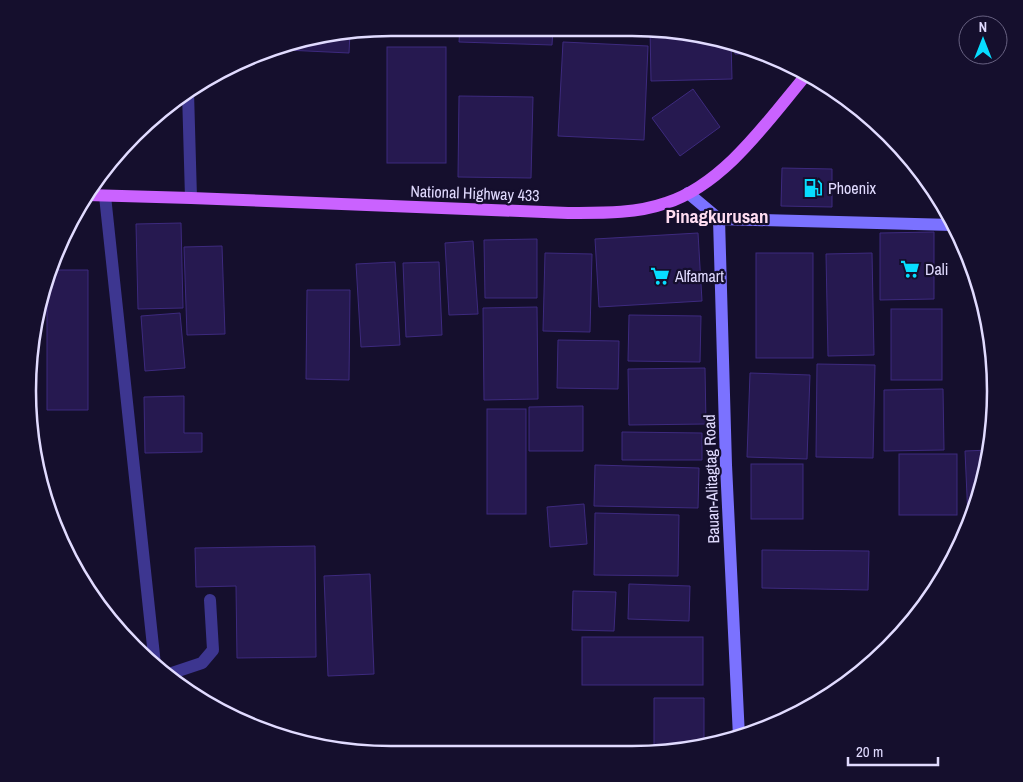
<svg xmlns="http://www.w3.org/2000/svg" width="1023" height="782" viewBox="0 0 1023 782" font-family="'Archivo Narrow',sans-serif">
<rect width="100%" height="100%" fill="#150f2d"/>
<g fill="#261950" stroke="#3d2a7e">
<path d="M460,28h93l-1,17 -93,-3z"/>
<path d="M650,28l81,14 1,37 -81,2z"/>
<path d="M350,33l-1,20 -63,-3v-6l11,-4z"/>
<path d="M563,42l85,4 -4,94 -86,-4z"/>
<path d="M735,43l28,11h-28z"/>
<rect x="387" y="47" width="59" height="116"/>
<path d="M693,89l27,38 -40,29 -28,-38z"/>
<path d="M459,96l74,1 -2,81 -73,-1z"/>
<path d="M782,168l50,1v38l-51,-1z"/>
<path d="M181,223l2,85 -45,1 -2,-85z"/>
<path d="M934,232v67l-54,1v-67z"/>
<path d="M698,233l4,68 -103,6 -4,-68z"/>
<path d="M537,239v59h-52l-1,-58z"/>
<path d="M473,241l5,73 -29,1 -4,-72z"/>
<path d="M222,246l3,88 -38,1 -3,-88z"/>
<path d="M545,253l47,1 -2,78 -47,-1z"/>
<rect x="756" y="253" width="57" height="105"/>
<path d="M872,253l2,102 -46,1 -2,-102z"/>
<path d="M395,262l5,83 -39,2 -5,-83z"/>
<path d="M439,262l3,73 -36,2 -3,-74z"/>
<path d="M973,269l9,29 -7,1z"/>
<path d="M51,270h37v140h-41v-131z"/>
<path d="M307,290h43l-1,90 -43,-1z"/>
<path d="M537,307l1,92 -54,1 -1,-92z"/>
<rect x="891" y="309" width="51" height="71"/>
<path d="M180,313l5,55 -40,3 -4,-55z"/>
<path d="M629,315l72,1 -1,46 -72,-1z"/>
<path d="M558,340l61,1 -1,48 -61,-1z"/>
<path d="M817,364l58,1 -2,93 -57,-1z"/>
<path d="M705,368l1,56 -77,1 -1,-56z"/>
<path d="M750,373l60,2 -3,84 -60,-2z"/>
<path d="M943,389l1,61 -60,1v-61z"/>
<path d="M184,396v37h18v19l-57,1 -1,-56z"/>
<path d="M583,406v45h-54v-44z"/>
<rect x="487" y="409" width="39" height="105"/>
<path d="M622,432l80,1v27h-80z"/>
<path d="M990,450l-2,12 -16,56h-4l-3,-67z"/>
<rect x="899" y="454" width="58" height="61"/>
<rect x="751" y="464" width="52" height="55"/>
<path d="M595,465l104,3 -1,40 -104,-2z"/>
<path d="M584,504l3,40 -37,3 -3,-40z"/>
<path d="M595,513l84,2 -1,61 -84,-1z"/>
<path d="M315,546l1,111 -79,1 -1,-72 -40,1 -1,-39z"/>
<path d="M762,550l107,1 -1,39 -106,-2z"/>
<path d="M370,574l4,100 -46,2 -4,-100z"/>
<path d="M629,584l61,2 -1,35 -61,-2z"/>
<path d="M573,591l43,1 -2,39 -42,-1z"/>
<rect x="582" y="637" width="121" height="48"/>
<path d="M654,698h50v48l-10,2h-40z"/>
</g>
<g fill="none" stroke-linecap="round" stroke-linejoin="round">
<path stroke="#3d3690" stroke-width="12" d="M166,675l36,-12 11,-13 -3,-50"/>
<g stroke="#3d3690" stroke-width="12">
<path d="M188,92l3,106"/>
<path d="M105,196l50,469"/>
</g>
<g stroke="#7b72ff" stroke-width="12">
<path d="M688,193l31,26 234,6"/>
<path d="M719,219l7,246 13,272"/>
</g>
<path stroke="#ca62ff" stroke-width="12" d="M87,195l104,3 377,15c32,0 67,1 98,-10 59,-19 103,-84 141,-129"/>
</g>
<defs>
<g id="fuel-bare" transform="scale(1.5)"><path d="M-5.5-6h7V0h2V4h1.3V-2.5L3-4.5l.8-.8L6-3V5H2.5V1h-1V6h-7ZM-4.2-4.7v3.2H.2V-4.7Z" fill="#07ddff" stroke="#150f2d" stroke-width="2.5" paint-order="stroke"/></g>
<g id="supermarket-bare" transform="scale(1.5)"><path d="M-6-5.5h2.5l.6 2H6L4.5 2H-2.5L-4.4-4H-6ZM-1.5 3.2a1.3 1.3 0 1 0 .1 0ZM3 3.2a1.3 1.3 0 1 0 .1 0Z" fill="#07ddff" stroke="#150f2d" stroke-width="2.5" paint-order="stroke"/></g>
</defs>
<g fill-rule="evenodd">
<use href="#fuel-bare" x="813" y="188"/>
<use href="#supermarket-bare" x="910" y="269"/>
<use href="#supermarket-bare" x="660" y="276"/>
</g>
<g text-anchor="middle" stroke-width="4.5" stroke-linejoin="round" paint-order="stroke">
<g font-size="16" fill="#e1dbff" stroke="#150f2d" text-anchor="start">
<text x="828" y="194">Phoenix</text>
<text x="925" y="275">Dali</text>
<text x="675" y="282">Alfamart</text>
</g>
<g font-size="16" fill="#e1dbff" stroke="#150f2d">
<text transform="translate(475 193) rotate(2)" y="6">National Highway 433</text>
<text transform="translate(711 479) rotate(-92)" y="6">Bauan-Alitagtag Road</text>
</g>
<g font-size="19" font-weight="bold" fill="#ffddf1" stroke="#150f2d">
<text x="717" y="223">Pinagkurusan</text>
</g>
</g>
<path d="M0 0H1023V782H0ZM391 36H632A355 355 0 0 1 987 391V391A355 355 0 0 1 632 746H391A355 355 0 0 1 36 391V391A355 355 0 0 1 391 36Z" fill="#150f2d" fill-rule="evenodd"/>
<path fill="none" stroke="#e1dbff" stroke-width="2.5" d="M391 36H632A355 355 0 0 1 987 391V391A355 355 0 0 1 632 746H391A355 355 0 0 1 36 391V391A355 355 0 0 1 391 36Z"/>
<g transform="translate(983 40)"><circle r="24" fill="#150f2d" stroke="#676181"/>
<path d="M0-4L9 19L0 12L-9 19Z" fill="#07ddff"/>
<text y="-8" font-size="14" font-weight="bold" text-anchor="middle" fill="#e1dbff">N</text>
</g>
<path d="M848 757v8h90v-8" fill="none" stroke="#e1dbff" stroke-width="2.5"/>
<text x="856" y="757" font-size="15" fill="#e1dbff" stroke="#150f2d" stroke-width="4" paint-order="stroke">20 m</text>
</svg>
